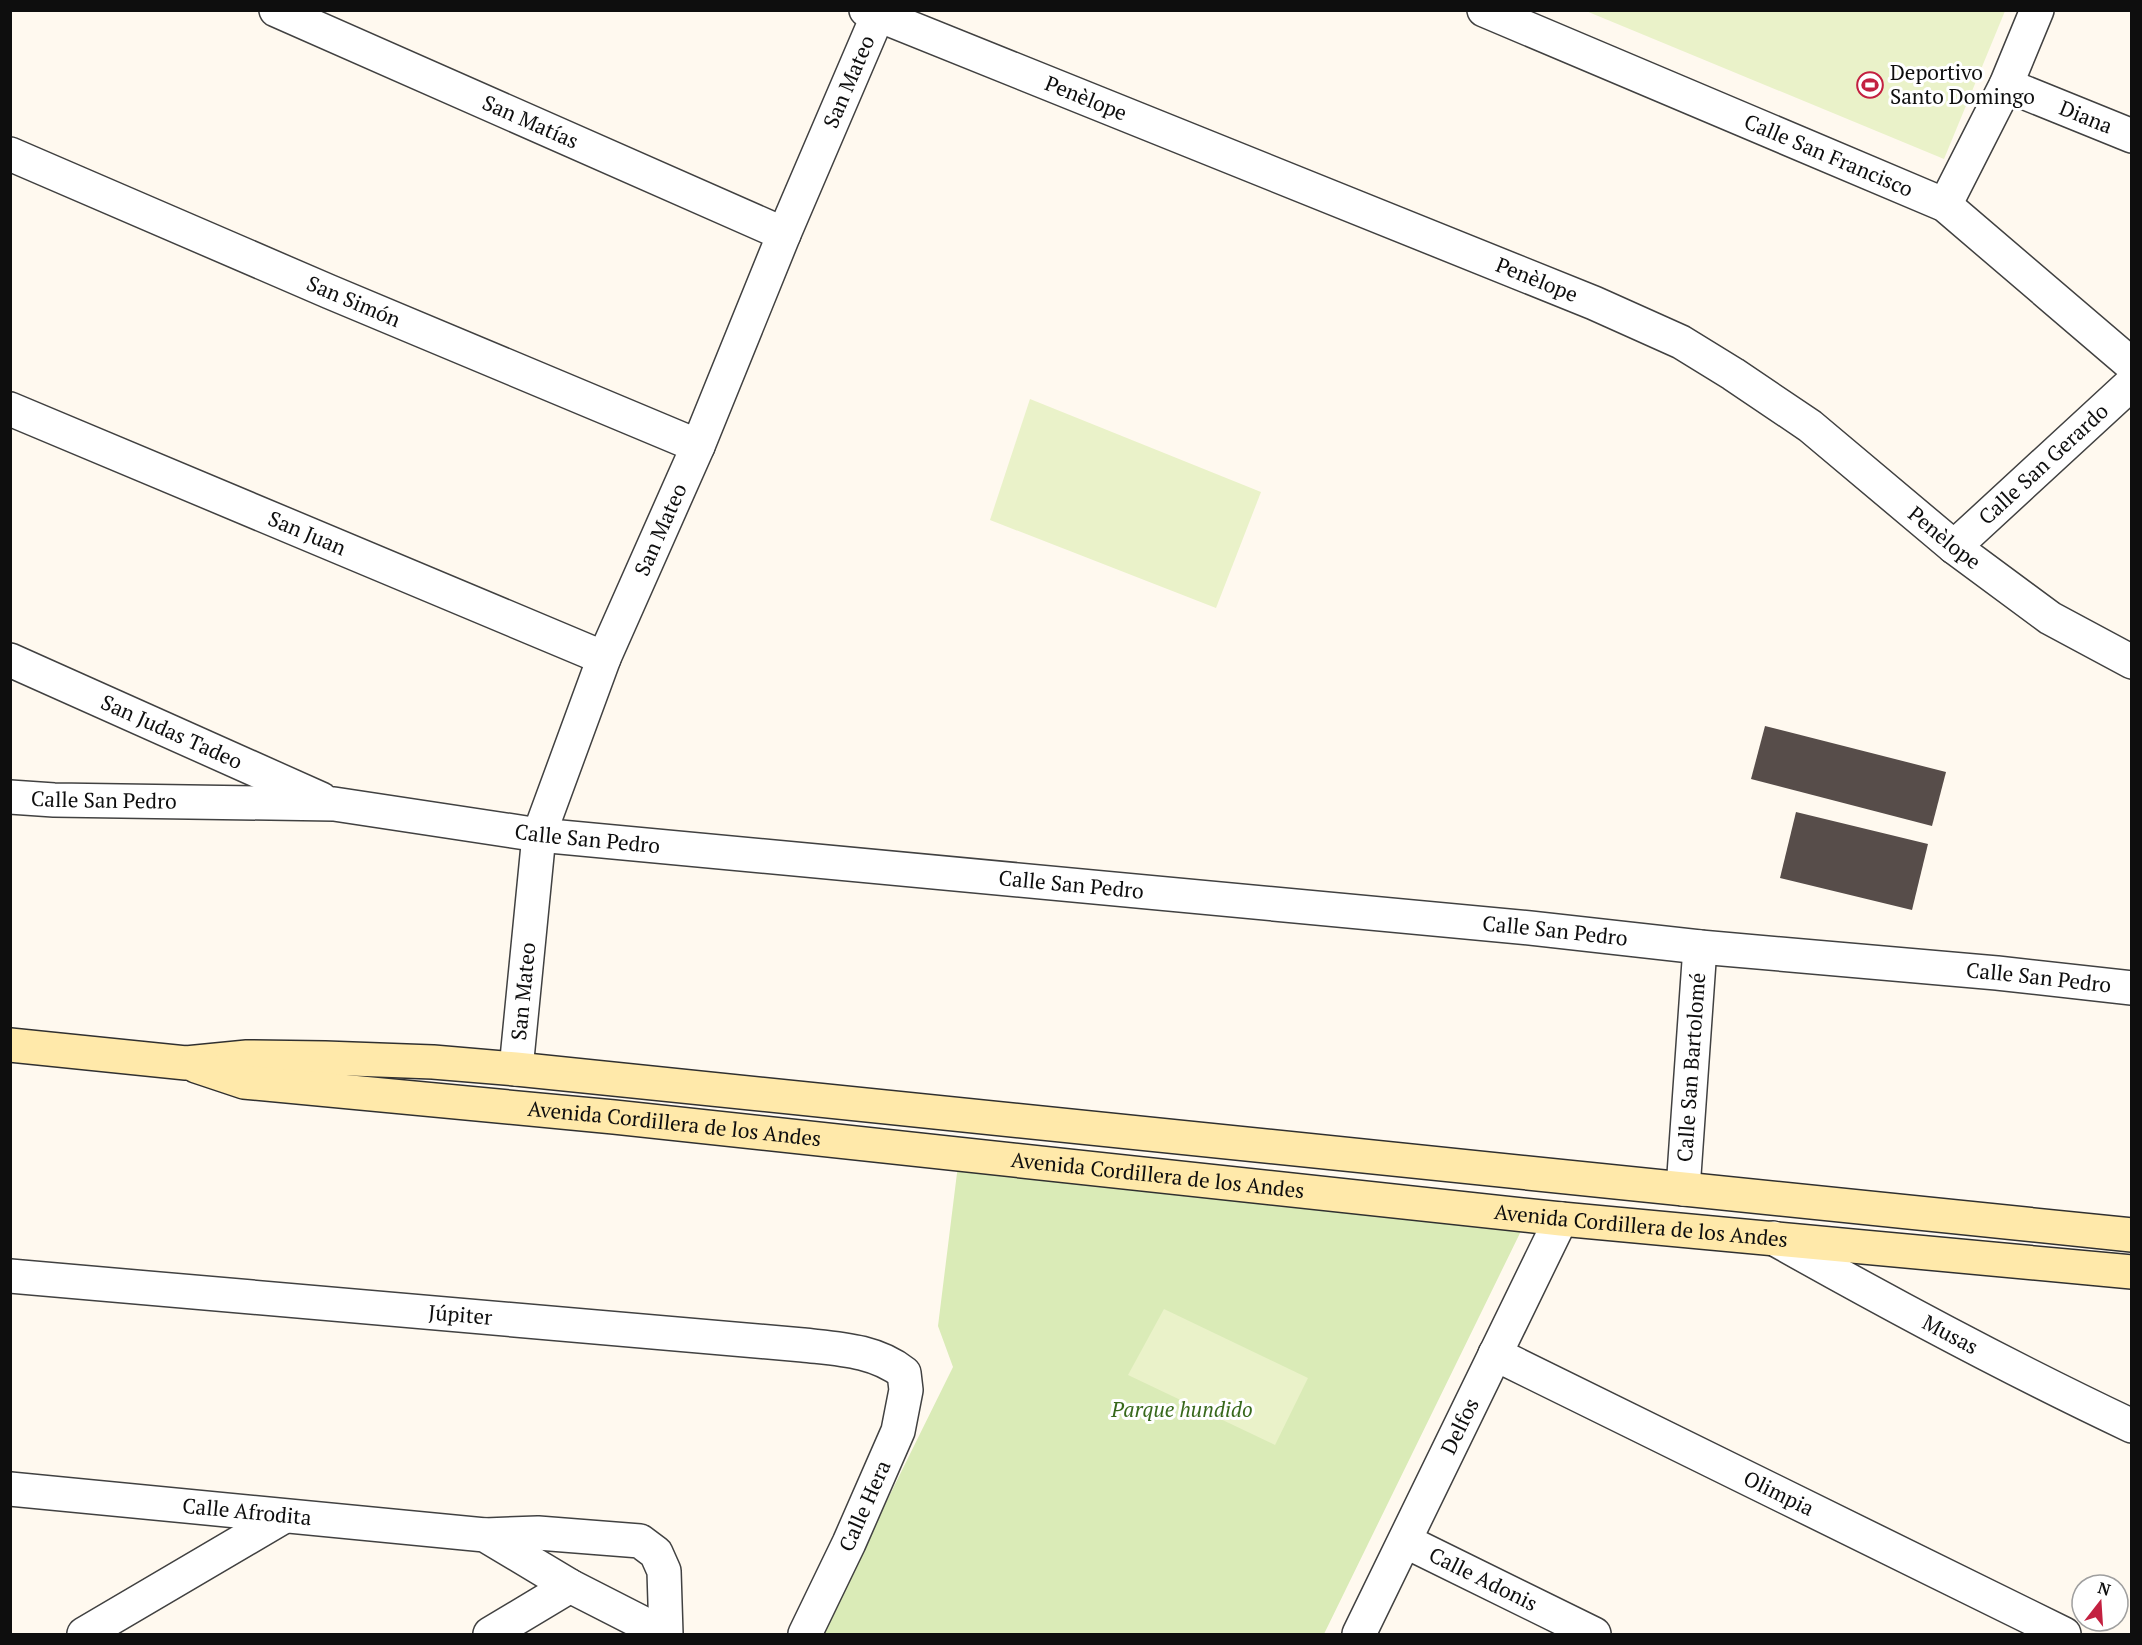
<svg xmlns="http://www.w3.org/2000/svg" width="2142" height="1645" viewBox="0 0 2142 1645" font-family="'PT Serif',serif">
<rect width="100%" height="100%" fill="#fff9ef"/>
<path fill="#daebb7" d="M958,1165l564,64 -198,405h-503l132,-267 -15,-41z"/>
<g fill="#eaf2c9">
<path d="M1586,11h419l-61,148z"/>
<path d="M1030,399l231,93 -45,116 -226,-88z"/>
<path d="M1164,1309l144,69 -33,67 -147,-70z"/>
</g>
<g fill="#574d4a">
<path d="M1765,726l181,46 -14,54 -181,-47z"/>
<path d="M1796,812l132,32 -16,66 -132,-32z"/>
</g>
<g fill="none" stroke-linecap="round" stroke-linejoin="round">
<g stroke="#414141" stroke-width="36">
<g id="street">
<path id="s1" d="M276,10l508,224"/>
<path id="s2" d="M866,10l728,293 87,39 52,32 77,52 144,121 96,71 82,44"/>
<path id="s3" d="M1484,10l461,195 187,160"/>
<path id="s4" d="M2006,85l126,51"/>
<path id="s5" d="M10,154l320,138 368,154"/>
<path d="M1945,205l61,-120 31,-75"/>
<path id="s6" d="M10,409l594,249"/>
<path id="s7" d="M1954,547l178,-164"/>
<path id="s8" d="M10,660l311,139"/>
<path id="s9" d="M10,797l44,3 280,4 205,31 991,93 170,19 297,26 135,15"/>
<path id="s10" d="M516,1069l23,-234 65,-177 94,-212 86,-212 96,-224"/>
<path id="s11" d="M1683,1189l17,-242"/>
<path id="s12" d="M1773,1238c117,66 236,130 359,188"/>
<path id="s13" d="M10,1276l793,69c35,4 72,5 101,28l2,17 -8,41 -49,112 -44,91"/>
<path id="s14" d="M1495,1354l569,280"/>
<path id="s15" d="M10,1489l475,46 85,51 94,48"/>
<path d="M485,1535l53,-2 102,8 16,12 8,18 2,63"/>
<path id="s16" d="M1405,1541l189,93"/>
<path d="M84,1634l199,-117"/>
<path d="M490,1634l80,-48"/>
<path id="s17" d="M1359,1634l202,-415"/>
</g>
</g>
<g stroke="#303030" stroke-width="36">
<g id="secondary">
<path d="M10,1045l176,18 61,-6 78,1 108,4 83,7 1616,166"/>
<path id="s18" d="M196,1066l48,16 370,35 947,102 571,53"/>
</g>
</g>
<use href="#street" stroke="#fff" stroke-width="33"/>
<use href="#secondary" stroke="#ffe9aa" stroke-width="33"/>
</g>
<defs>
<g id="stadium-ring" transform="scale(1.35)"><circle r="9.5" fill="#fff" stroke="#c32040" stroke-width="1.5"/><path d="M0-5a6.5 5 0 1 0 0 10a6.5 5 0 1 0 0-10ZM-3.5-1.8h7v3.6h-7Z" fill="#c32040"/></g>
</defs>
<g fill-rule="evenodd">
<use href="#stadium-ring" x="1870" y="85"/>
</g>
<g text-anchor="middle" stroke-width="6" stroke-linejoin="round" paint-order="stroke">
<g font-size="21" fill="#0e0e0e" stroke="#fff" text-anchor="start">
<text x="1890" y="80">Deportivo<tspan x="1890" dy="24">Santo Domingo</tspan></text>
</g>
<g font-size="21" fill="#0e0e0e" stroke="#fff">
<text dy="7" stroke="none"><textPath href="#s10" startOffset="1050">San Mateo</textPath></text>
<text dy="7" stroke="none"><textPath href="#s2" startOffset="237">Penèlope</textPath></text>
<text dy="7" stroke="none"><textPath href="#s4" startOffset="86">Diana</textPath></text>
<text dy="7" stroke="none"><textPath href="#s1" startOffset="278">San Matías</textPath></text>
<text dy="7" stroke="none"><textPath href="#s3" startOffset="374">Calle San Francisco</textPath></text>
<text dy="7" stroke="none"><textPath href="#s2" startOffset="723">Penèlope</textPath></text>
<text dy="7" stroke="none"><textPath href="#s5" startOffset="374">San Simón</textPath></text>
<text dy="7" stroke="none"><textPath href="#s7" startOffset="122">Calle San Gerardo</textPath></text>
<text dy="7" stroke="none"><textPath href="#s10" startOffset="564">San Mateo</textPath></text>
<text dy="7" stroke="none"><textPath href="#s6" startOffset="322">San Juan</textPath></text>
<text dy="7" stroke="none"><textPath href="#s2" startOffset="1209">Penèlope</textPath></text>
<text dy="7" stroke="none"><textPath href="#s8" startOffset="177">San Judas Tadeo</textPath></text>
<text dy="7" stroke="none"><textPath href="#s9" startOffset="94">Calle San Pedro</textPath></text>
<text dy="7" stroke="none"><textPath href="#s9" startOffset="580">Calle San Pedro</textPath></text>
<text dy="7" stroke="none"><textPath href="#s9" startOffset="1066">Calle San Pedro</textPath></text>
<text dy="7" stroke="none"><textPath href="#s9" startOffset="1552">Calle San Pedro</textPath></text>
<text dy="7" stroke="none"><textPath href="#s9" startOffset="2038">Calle San Pedro</textPath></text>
<text dy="7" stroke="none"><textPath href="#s10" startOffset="78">San Mateo</textPath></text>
<text dy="7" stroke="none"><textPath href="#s11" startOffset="122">Calle San Bartolomé</textPath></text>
<text dy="7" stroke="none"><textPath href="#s18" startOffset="483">Avenida Cordillera de los Andes</textPath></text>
<text dy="7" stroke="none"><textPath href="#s18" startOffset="969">Avenida Cordillera de los Andes</textPath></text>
<text dy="7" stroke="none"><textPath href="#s18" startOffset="1455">Avenida Cordillera de los Andes</textPath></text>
<text dy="7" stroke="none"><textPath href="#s13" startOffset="452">Júpiter</textPath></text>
<text dy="7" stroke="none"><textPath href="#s12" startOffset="202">Musas</textPath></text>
<text dy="7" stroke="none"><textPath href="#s17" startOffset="231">Delfos</textPath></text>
<text dy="7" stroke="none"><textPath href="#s14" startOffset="316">Olimpia</textPath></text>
<text transform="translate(865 1506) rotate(-66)" y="7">Calle Hera</text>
<text dy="7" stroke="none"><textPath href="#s15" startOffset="238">Calle Afrodita</textPath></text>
<text dy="7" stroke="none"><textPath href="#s16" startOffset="87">Calle Adonis</textPath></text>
</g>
<g font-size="21" font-style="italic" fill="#37681b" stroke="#fff">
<text x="1182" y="1417">Parque hundido</text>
</g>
</g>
<rect width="2142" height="1645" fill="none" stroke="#0e0e0e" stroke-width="24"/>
<g transform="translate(2100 1603) rotate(17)"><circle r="28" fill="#ffffff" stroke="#9f9f9f" stroke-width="1.5"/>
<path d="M0-4.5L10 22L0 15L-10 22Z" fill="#c32040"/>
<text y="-9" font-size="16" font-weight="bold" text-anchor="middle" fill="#0e0e0e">N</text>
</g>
</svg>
